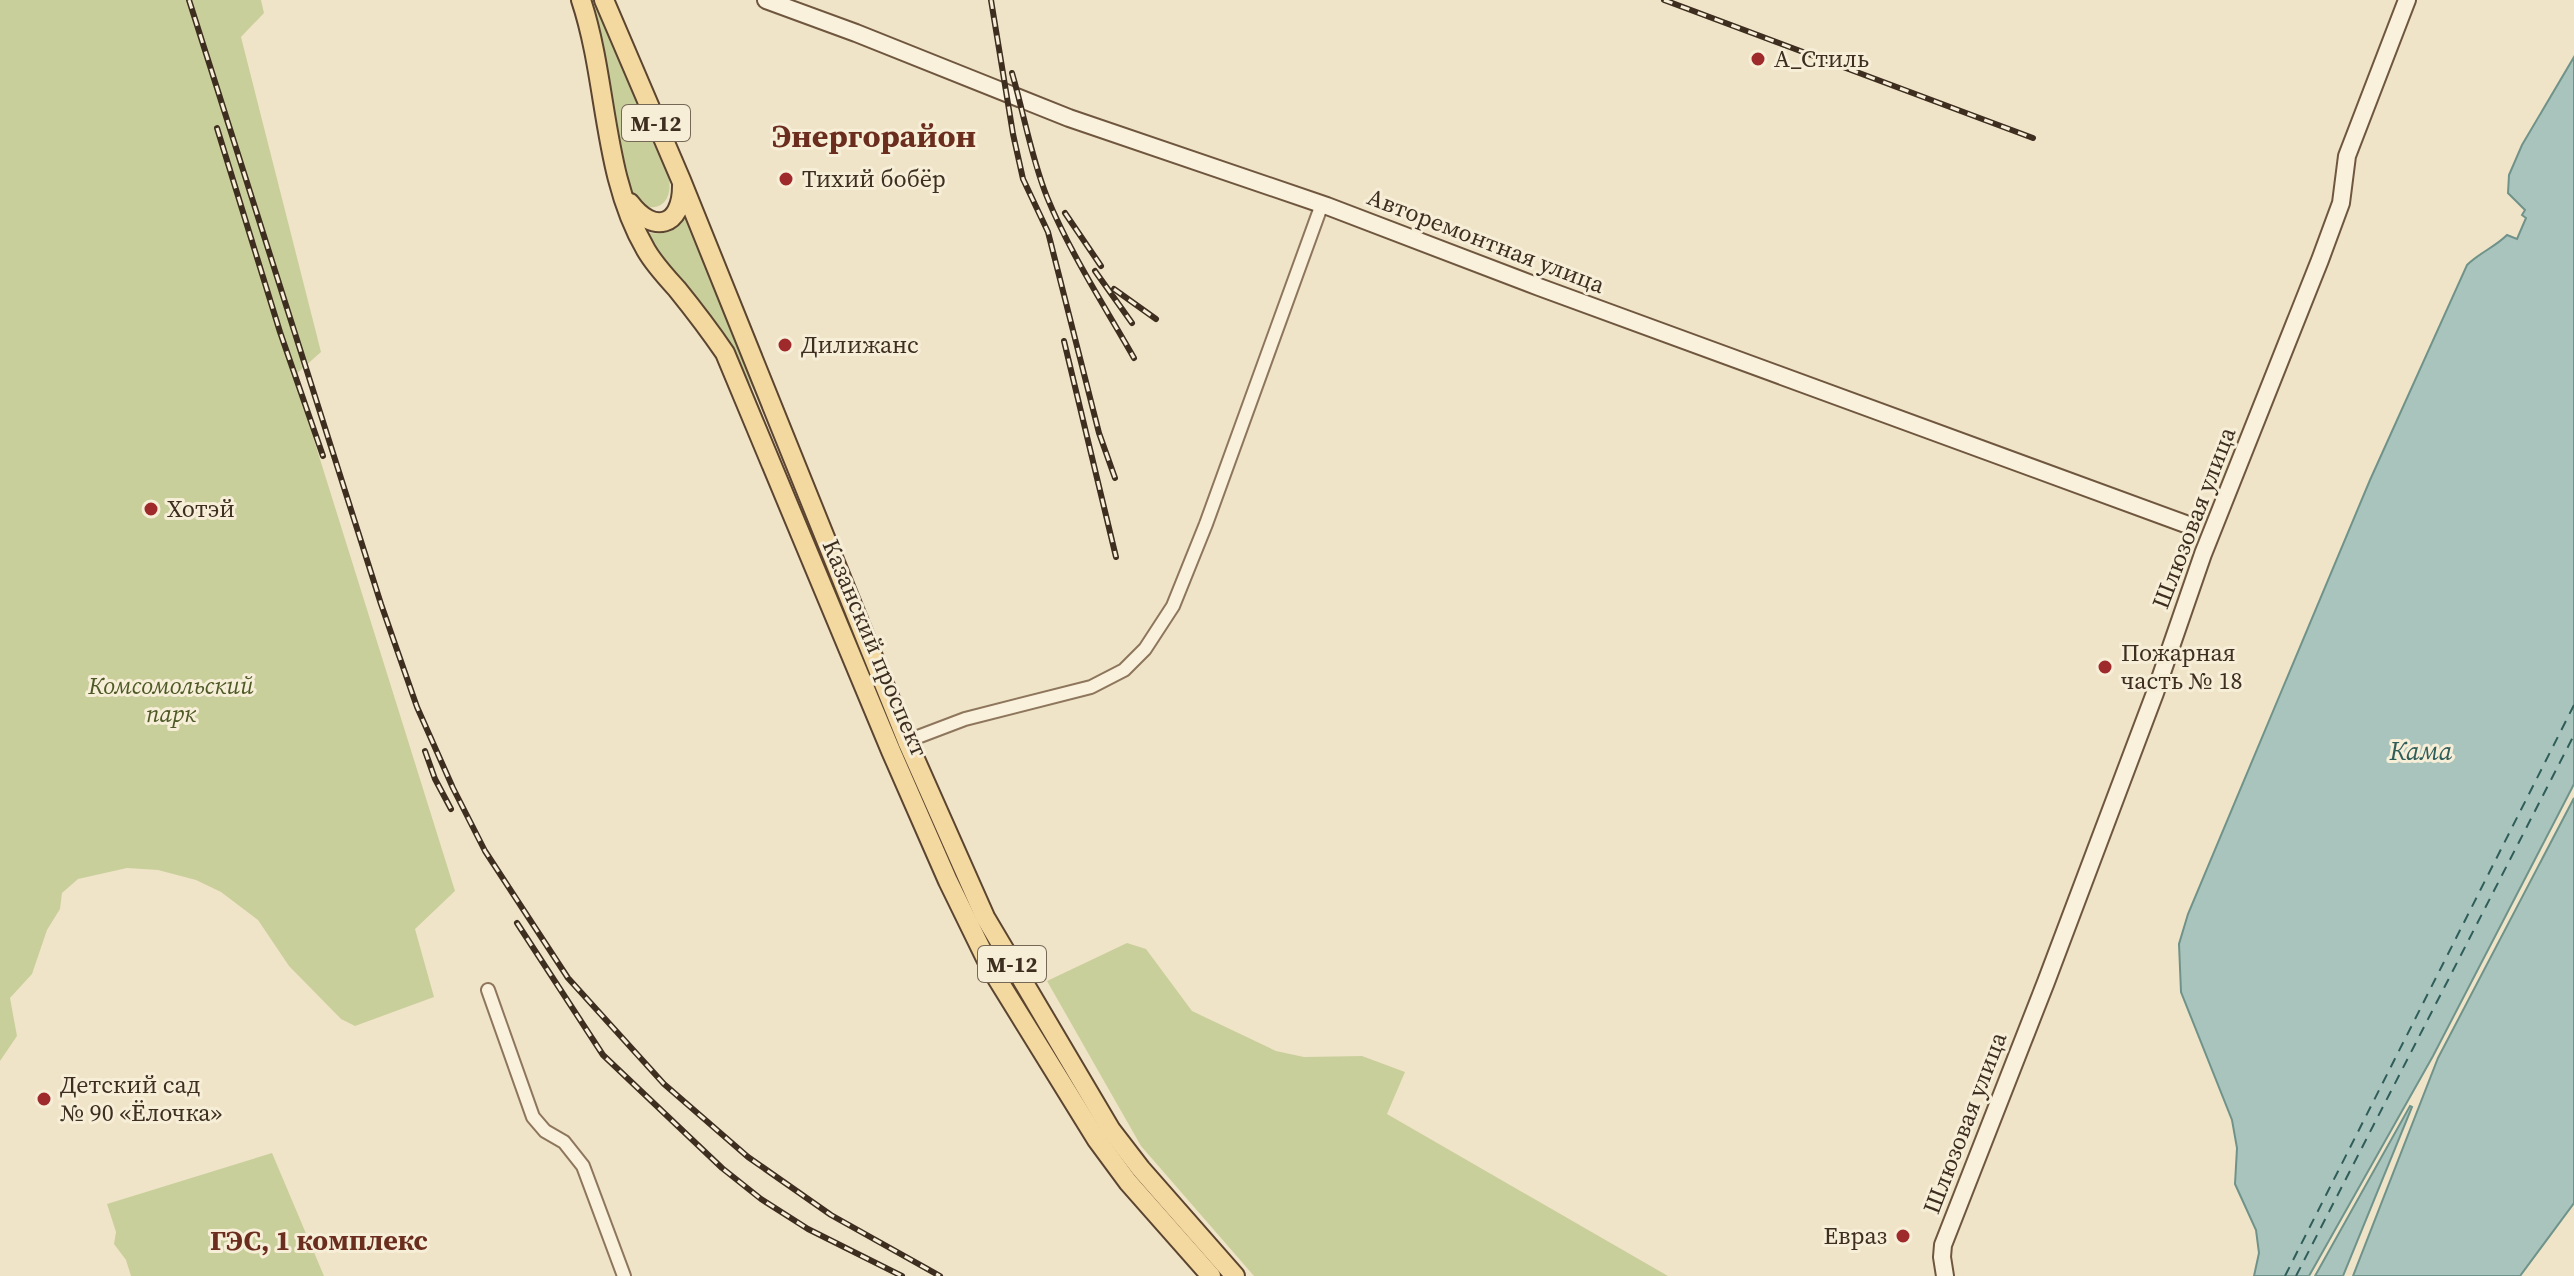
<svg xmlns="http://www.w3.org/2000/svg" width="2574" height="1276" viewBox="0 0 2574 1276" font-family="'Source Serif 4',serif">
<rect width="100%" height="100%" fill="#f0e4c8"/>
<g fill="#c9cf9b">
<path d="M0,0h261l3,13 -23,24 80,315 -27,24 161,515 -40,38 19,68 -79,29 -14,-7 -52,-53 -31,-46 -37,-28 -25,-12 -38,-10 -31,-2 -49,11 -16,14 -2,16 -13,21 -15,44 -22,24 7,38 -17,25z"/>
<path d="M588,0h9l6,12 66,166c3,19 -5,34 -27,28l-12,-13 -7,-20 -21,-130z"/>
<path d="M686,215l69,177 -32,-54 -81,-108c18,8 34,2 44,-15z"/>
<path d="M1127,943l19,6 46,62 84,40 28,6 58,-1 43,16 -18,42 281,162h-414l-113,-130 -94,-165z"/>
<path d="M272,1153l52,123h-193l-5,-16 -12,-16 2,-12 -9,-28z"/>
</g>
<g fill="#a9c4bc" stroke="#6f938a" stroke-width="2">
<path d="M2574,57v727l-141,272 -124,220h-55l5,-23 -3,-23 -21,-46 2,-36 -5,-28 -51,-128 -2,-48 9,-30 182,-434 97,-215c12,-12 28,-18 40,-30l10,4 9,-21 -4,-3 3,-5 -17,-17 1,-18 13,-30z"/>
<path d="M2574,798v405l-54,73h-167l85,-218z"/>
<path d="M2410,1106l2,1 -69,169h-28z"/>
</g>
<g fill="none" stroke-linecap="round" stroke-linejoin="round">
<g stroke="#2f5d5a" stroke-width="2" stroke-dasharray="10 8" stroke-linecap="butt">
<path d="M2285,1276l289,-571"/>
<path d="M2296,1276l278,-541"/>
</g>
<g stroke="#8d765c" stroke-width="16">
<g id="street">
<path d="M907,741l58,-22 126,-32 33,-17 21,-21 28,-43 33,-82 116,-320"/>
<path d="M488,990l45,127 12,14 19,11 19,24 41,110"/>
</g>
</g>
<g stroke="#6f573f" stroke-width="20">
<g id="secondary">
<path d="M766,0l90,33 213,85 258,88 212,81 652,239"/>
<path d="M1945,1276l-3,-19 1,-12 103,-263 109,-289 48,-139 117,-294 21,-57 6,-47 60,-156"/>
</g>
</g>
<g stroke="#5b4430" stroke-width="22">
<g id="primary">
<path d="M581,0c27,81 21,175 65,250 8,14 20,27 31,39 17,21 33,42 48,64l166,398 57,130 42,86 107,173 31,42 83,94"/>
<path d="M604,0l77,180 226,561 78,176 126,213 30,39 94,107"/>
<path d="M630,203c23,31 52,24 52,-17"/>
</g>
</g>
<use href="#street" stroke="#faf1dc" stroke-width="12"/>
<use href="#secondary" stroke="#faf1dc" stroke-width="16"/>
<use href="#primary" stroke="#f3d9a0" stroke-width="18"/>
<g stroke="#3d2e20" stroke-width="6">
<g id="rail">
<path d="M189,0l192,604 36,103 36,81 32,63 83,127 96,106 84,73 83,58 109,61"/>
<path d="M991,0l22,134 10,45 25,53 51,201 16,45"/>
<path d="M1664,0l369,138"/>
<path d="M1012,73c12,41 19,84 35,124 23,56 57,108 87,161"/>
<path d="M217,128l63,204 43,124"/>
<path d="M1065,213l36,53"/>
<path d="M1095,271l37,52"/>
<path d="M1114,289l42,30"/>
<path d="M1064,341l52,216"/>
<path d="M425,751l10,28 16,30"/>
<path d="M517,923l86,132 119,113 39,31 47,30 94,47"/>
</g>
</g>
<use href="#rail" stroke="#f7eed8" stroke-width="3" stroke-dasharray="9" stroke-linecap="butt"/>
</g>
<g fill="#9e2a2b" stroke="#f7eed8" stroke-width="3">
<circle cx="1758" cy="59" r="8"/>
<circle cx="786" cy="179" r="8"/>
<circle cx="785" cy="345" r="8"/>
<circle cx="151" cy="509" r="8"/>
<circle cx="2105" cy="667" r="8"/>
<circle cx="44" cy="1099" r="8"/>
<circle cx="1903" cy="1236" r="8"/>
</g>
<g text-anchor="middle" stroke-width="6" stroke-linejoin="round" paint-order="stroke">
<g fill="#f7eed8" stroke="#756857" stroke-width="2">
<rect x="622" y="105" width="68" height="36" rx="6"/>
<rect x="978" y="946" width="68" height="36" rx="6"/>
</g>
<g font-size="22" font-weight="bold" fill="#3d2e20">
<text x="656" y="131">М-12</text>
<text x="1012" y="972">М-12</text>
</g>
<g font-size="24" fill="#3d2e20" stroke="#f7eed8" text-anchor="start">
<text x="1774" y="67">А_Стиль</text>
<text x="802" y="187">Тихий бобёр</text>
<text x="801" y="353">Дилижанс</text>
<text x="167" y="517">Хотэй</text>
<text x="2121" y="661">Пожарная<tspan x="2121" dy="28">часть № 18</tspan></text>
<text x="60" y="1093">Детский сад<tspan x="60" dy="28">№ 90 «Ёлочка»</tspan></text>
<text x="1887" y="1244" text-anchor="end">Евраз</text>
</g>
<g font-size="24" fill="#3d2e20" stroke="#f7eed8">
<text transform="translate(1486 241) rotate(21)" y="8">Авторемонтная улица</text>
<text transform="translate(2194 518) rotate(-69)" y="8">Шлюзовая улица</text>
<text transform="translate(875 648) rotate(67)" y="8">Казанский проспект</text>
<text transform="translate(1965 1123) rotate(-69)" y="8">Шлюзовая улица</text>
</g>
<g font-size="24" font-style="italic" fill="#4d5a26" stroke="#f7eed8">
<text x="171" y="694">Комсомольский<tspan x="171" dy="28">парк</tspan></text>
</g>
<g font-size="26" font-style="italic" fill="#2f5d5a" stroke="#f7eed8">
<text x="2421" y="760">Кама</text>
</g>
<g font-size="28" font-weight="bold" fill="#6b2e1e" stroke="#f7eed8">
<text x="319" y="1250">ГЭС, 1 комплекс</text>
</g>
<g font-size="32" font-weight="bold" fill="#6b2e1e" stroke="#f7eed8">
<text x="874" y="147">Энергорайон</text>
</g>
</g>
</svg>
